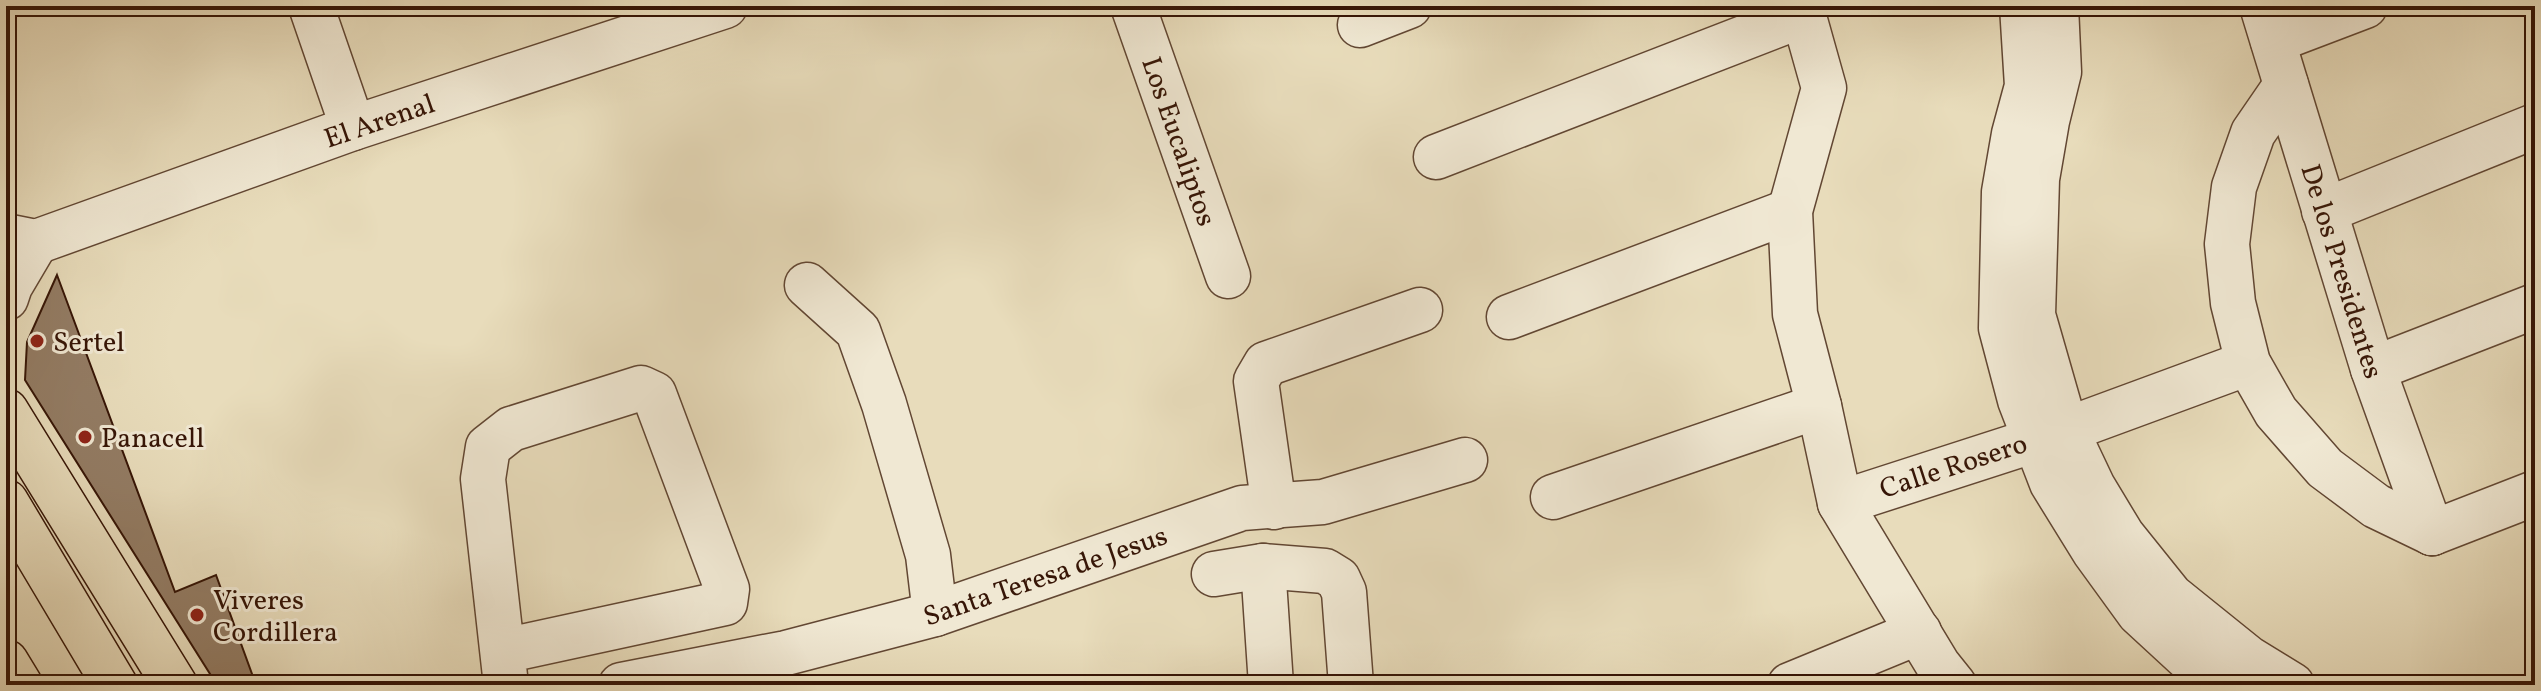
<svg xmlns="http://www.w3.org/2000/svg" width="2541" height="691" viewBox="0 0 2541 691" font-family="Vollkorn,serif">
<rect width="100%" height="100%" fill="#e8dcbb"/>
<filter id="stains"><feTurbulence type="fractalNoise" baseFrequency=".0025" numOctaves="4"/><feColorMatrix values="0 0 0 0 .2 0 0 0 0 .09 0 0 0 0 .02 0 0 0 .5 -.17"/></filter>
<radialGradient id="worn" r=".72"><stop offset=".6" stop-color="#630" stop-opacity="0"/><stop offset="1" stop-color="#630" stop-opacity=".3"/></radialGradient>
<path fill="#937c64" stroke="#361506" stroke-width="2" d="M57,275l118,317 41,-17 40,110h-39l-192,-305 2,-38z"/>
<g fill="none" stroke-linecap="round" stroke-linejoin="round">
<g stroke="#624733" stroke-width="47">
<g id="minor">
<path d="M311,6l42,122"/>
<path d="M1133,6l95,270"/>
<path d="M1801,6l23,82 -34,123 5,103 24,92 21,97 98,162 16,20"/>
<path d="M2022,6l5,80 -13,48 -10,58 -3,136 19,72 32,83 42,68 45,62 64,59 19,13"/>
<path d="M2056,6l3,66 -12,49 -10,58 -4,136 33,115 27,57 29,48 49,61 77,62 44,27"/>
<path d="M2262,6l111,363 59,164"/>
<path d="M1360,25l49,-19"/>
<path d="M2273,41l92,-35"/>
<path d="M2286,85l-33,48 -19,54 -7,57 6,59 15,60 28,49 49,56 51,38 56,27"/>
<path d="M1436,157l367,-142"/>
<path d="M2324,211l211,-85"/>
<path d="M6,236l30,6 317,-114 372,-122"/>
<path d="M807,285l51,46 26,73 44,151 7,59"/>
<path d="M6,298l4,-12 26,-44"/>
<path d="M1509,317l281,-106"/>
<path d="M2373,369l162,-63"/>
<path d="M1553,497l266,-91"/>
<path d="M1840,503l226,-73 182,-67"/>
<path d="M1274,507l-18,-126 10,-17 154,-54"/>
<path d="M2432,533l103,-40"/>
<path d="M1263,566l8,119"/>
<path d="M1214,574l49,-8 62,5 13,8 6,13 7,93"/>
<path d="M503,651l222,-48 2,-14 -73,-195 -13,-6 -130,41 -23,18 -5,32 23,206"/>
<path d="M621,685l165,-32 149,-39 307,-106 81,-6 142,-42"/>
<path d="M1790,685l129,-53"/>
</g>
</g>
<g stroke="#361506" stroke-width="47">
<path id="major" d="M6,411l169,274"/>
</g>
<g stroke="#361506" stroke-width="47">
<g id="highway">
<path d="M6,502l109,183"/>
<path d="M6,662l14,23"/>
</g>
</g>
<use href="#minor" stroke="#f0e8d3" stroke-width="44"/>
<use href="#major" stroke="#e8dcbb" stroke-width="44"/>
<use href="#highway" stroke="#e8dcbb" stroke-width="44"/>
</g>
<g fill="#8f2418" stroke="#f0e8d3" stroke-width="3">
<circle cx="37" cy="341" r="8"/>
<circle cx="85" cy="437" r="8"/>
<circle cx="197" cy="615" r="8"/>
</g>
<g text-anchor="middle" stroke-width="6" stroke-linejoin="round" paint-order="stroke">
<g font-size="28" fill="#361506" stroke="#f0e8d3">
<text transform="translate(379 120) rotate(-19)" y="10">El Arenal</text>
<text transform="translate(1180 141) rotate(71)" y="10">Los Eucaliptos</text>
<text transform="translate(2343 271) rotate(73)" y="10">De los Presidentes</text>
<text transform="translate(1953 465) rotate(-18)" y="10">Calle Rosero</text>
<text transform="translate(1045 575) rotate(-19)" y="10">Santa Teresa de Jesus</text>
</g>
<g font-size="28" fill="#361506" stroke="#f0e8d3" text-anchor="start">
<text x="53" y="351">Sertel</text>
<text x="101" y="447">Panacell</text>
<text x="213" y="609">Viveres<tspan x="213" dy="32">Cordillera</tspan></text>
</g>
</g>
<rect width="2541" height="691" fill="none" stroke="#e8dcbb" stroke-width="32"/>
<rect x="8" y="8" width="2525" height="675" fill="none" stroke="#361506" stroke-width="4"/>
<rect x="16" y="16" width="2509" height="659" fill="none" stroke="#361506" stroke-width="2"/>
<rect width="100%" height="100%" filter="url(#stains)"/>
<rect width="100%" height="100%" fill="url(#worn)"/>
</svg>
